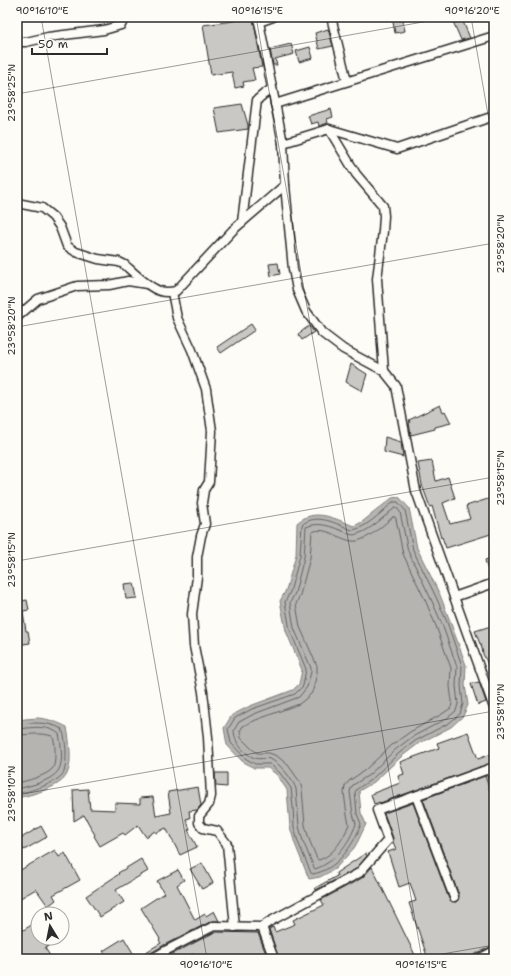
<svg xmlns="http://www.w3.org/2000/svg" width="511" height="976" viewBox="0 0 511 976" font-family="'Shantell Sans',sans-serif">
<rect width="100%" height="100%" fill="#fdfcf7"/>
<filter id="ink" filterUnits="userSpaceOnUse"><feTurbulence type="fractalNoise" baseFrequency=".025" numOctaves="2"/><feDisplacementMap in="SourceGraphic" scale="8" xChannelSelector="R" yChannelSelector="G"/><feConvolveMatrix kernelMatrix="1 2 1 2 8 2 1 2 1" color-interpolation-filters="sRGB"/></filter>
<g filter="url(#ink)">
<g fill="#b5b4b1" stroke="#7e7d7b">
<path d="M399,497l10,11 8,40 23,47 10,26 16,44 -1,20 3,20 -5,11 -12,11 -33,17 -17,13 -27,25 -15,9 2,22 5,11 -8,17 -4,7 -19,21 -15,8 -11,2 -14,-35 -5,-17 -3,-37 -10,-15 -9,-7h-14l-12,-7 -15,-16 -3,-17 8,-13 18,-9 43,-16 6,-6 3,-14 -16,-39 -6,-30 6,-11 10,-35 1,-32c18,-16 38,-4 57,3l8,-4 30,-24z"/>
<path d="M38,718c11,1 19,4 29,9 2,13 6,35 0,47 -6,14 -37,21 -50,24v-77l8,-2z"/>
</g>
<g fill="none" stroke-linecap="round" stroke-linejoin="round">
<g stroke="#626261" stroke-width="1">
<path d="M393,502h5l7,8 8,40 23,47 11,25 15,44 -1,20 2,18 -3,10 -11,9 -34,18 -17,13 -26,25 -15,10 -2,3 2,22 4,10c-7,21 -25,47 -49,50l-1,-1 -13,-31 -4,-15 -1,-20 -2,-19 -11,-15 -10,-9h-15l-10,-6 -14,-15 -3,-14 7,-11 17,-9 43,-15 8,-8 3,-17 -16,-39 -5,-28 5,-10 10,-36 2,-31c14,-13 35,-1 50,5 13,-1 31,-19 41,-28z"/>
<path d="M395,508h2l3,4 8,39 23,48 11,25 15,43 -1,19 2,18 -2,7 -10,8 -34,18 -17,13 -26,25 -16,10 -2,3 -1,4 3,22 3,10c-7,19 -20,38 -41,45l-1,-1 -11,-27 -4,-15 -3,-37c-2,-8 -17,-27 -26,-30 -5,-2 -10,1 -15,-1 -7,-2 -15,-10 -18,-16 -2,-4 -3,-9 -3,-12l5,-8 15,-8 45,-17 8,-10 4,-15v-4l-17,-40 -4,-25 5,-10 9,-36 2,-30c14,-6 26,0 39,5 4,2 8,4 12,2 13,-3 27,-18 38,-26z"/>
<path d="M393,517h2l1,2 7,35 23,48 10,24 15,42 -1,18 2,17 -1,5 -9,6 -32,18 -18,13 -27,25 -16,11 -4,5 -1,7 3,22 2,9c-5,14 -15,31 -30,36l-2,-1 -8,-20 -4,-14 -3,-36 -2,-7 -12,-17 -11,-9 -8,-3h-12l-5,-4 -11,-11 -1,-7 3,-5 13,-6 43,-16 4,-3 8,-7 2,-4 4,-17v-7l-17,-39 -4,-23 4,-9 10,-37 2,-26c15,-7 30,11 45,9 13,-3 26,-16 36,-24z"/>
<path d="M17,724c16,-1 30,-3 45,5 3,7 3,14 4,21 0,7 0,16 -2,22 -6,12 -35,19 -47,22"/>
<path d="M17,729c14,-1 30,-5 42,5 2,9 5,29 -1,37 -8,11 -29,15 -41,18"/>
<path d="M17,735c14,0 21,-3 35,1 3,5 3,11 3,16 0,5 0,12 -2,16 -6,8 -27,13 -36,15"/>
</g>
</g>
<g fill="#c9c8c4" stroke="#2b2b2b">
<path d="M253,17l9,50 -10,1 3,12 -12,2 1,4 -9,2 -3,-16 -21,3 -8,-50 23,-3h1z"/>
<path d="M392,17h10l3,14 -10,2z"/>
<path d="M451,17h10l9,21 -9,2z"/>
<path d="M328,29l5,17 -14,3 -4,-16z"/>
<path d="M291,44l3,10 -19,5 2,6h-4l-3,-16z"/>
<path d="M310,47l3,11 -14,4 -3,-11z"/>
<path d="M242,104l6,21v4l-29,4 -5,-25z"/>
<path d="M331,109l2,8 -6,2 1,4 -9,3 -1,-4 -7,2 -3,-8z"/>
<path d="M278,263l2,11 -9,2 -2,-12z"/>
<path d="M251,324l4,6 -34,23 -4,-6z"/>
<path d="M309,326l5,6 -12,8 -4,-6z"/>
<path d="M351,364l16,10 -5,17 -16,-9z"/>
<path d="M440,405l3,7 2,-1 6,12 -16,4v2l-24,6 -2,-12h1l-1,-3z"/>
<path d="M385,437l16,5 2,15 -19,-5z"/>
<path d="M432,461l4,20 12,-4 7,21 -12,5 7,21 20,-5 -4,-13 28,-9v36l-48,15 -4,-11 -1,1 -9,-32 -2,1 -8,-22 -4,-22z"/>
<path d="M494,557v21h-4l-5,-18z"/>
<path d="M134,583l3,15 -11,1 -2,-15z"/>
<path d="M27,600l2,10 -6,1 3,20h2l2,12 -13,2v-43z"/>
<path d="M494,625v54h-1l-7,-19 -3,-6 -2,-10h-1l-5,-13z"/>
<path d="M479,682l7,20 -8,3 -7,-21z"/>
<path d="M468,732l10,27 16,-6v9l-114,41v-1l-6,2 -3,-10 29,-11 -2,-7 6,-2 -4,-12 39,-14 -2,-5z"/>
<path d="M215,773h12v14l-11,-1z"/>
<path d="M485,776l9,27v142l-29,14h-37l-19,-56 7,-2 -6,-18 -11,4 -11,-35 8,-3 -3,-7v-4l-9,-25 29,-10 36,96 2,2 5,1 2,-2 1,-5 -36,-96z"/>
<path d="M198,787l3,18 -4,5 -8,1 1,7 -4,1 4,10 -2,1 9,17 -17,8 -14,-27 -10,5 -1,-2 -9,6 -8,-12 -13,10 -2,-2 -23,13 -6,-10 1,-1 -11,-20 -10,6 -1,-31 15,-1 2,20 25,1v-7l25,1v-6l13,-1 3,19 15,-3 -3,-21z"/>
<path d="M41,826l6,11 -23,13 -6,-10z"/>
<path d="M55,850l4,7 6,-4 15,27 -27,15 3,5 -8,6 -12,-17 -19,11v-28z"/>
<path d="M366,853l1,3 -11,13 -40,21 -1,-2 22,-12 -1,-3z"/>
<path d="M141,859l7,12 -32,19 8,12 -24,15 -14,-21 33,-22 -1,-1z"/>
<path d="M202,863l11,20 -11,6 -12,-20z"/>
<path d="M372,867l45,92h-138l-10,-30 4,-2 2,5 20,-8 -2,-4 31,-15 -3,-5 41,-22z"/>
<path d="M178,870l6,10 -7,5 18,35 10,-6 1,2 8,-5 5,10h-7l-48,24 -15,9 -2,5h-39l-5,-8 21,-13 12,20 25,-15 -2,-3 1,-1 -19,-31 23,-15 -7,-12z"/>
<path d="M38,921v17h12l3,5 -8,5 7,11h-28l-7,-11v-14z"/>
<path d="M215,932l43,1 10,26h-74l-1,-5 -11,5h-19z"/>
</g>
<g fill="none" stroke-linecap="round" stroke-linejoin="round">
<g stroke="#2b2b2b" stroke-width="11">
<g id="minor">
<path d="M331,17l16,64"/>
<path d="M259,22l14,-5"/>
<path d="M17,42h9l22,-5 56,-7 17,-5 3,-6 -1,-2"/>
<path d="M275,104l219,-68"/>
<path d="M329,129l27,45 27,32 1,10 -1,15 -6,48 7,92"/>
<path d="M283,143l46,-14 68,20 97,-33"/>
<path d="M285,185l8,84 4,21 9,21 16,22 21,16 41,22 12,15 20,105 78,217"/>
<path d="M17,203l25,5 11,9 7,10 7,19 9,6 22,7 21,3 6,3c9,8 24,23 35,26 6,2 11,1 16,0l57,-61 52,-45 -2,-42 -25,-126"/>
<path d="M242,222l15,-122 7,-6 8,-5"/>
<path d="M172,292l5,26 15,32 14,39 6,42 -3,51 -5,8 -2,13 3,21 -4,12 -4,21v20l-5,37 2,32 9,46 5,45 3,59 -2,8 -10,12v7l4,5 14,3 10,13 8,83"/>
<path d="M17,317l21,-18 39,-13 32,-1 19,-4 19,3"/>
<path d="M454,597l40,-14"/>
<path d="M490,769l4,13"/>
<path d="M416,796l38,101"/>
<path d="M152,959l15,-9 47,-24 48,1"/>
<path d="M274,959l-12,-32 7,-5 90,-49 29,-33 -11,-30 117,-43"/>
<path d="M479,959l15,-8"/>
</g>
</g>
<use href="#minor" stroke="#fdfcf7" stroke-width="8"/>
</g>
</g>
<path fill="none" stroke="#2b2b2b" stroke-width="1" stroke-opacity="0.45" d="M41,17l166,942M256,17l166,942M471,17l23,132M17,94l434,-77M17,327l477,-84M17,561l477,-84M17,795l477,-84M413,959l81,-14"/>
<rect width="511" height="976" fill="none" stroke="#fdfcf7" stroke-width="44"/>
<g transform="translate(50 926) rotate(350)"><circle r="19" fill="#fdfcf7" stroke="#a9a8a5"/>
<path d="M0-3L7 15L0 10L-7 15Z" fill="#2b2b2b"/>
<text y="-6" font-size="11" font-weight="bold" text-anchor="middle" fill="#2b2b2b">N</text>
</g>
<path d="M32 48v6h75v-6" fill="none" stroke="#2b2b2b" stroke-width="2"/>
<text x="38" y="48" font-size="12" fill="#2b2b2b" stroke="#fdfcf7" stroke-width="3" paint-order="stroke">50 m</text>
<rect x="22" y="22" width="467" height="932" fill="none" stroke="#2b2b2b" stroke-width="1.5"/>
<g font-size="10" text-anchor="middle" fill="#2b2b2b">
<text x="42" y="14">90°16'10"E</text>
<text x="257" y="14">90°16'15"E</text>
<text x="472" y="14">90°16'20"E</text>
<text transform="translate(11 93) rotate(-90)" y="4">23°58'25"N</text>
<text transform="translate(500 244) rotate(-90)" y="4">23°58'20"N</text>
<text transform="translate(11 326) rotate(-90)" y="4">23°58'20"N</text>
<text transform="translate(500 478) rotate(-90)" y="4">23°58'15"N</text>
<text transform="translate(11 560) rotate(-90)" y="4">23°58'15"N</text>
<text transform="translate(500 712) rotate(-90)" y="4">23°58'10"N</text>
<text transform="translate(11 794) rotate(-90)" y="4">23°58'10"N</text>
<text x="206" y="968">90°16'10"E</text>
<text x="421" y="968">90°16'15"E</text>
</g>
</svg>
